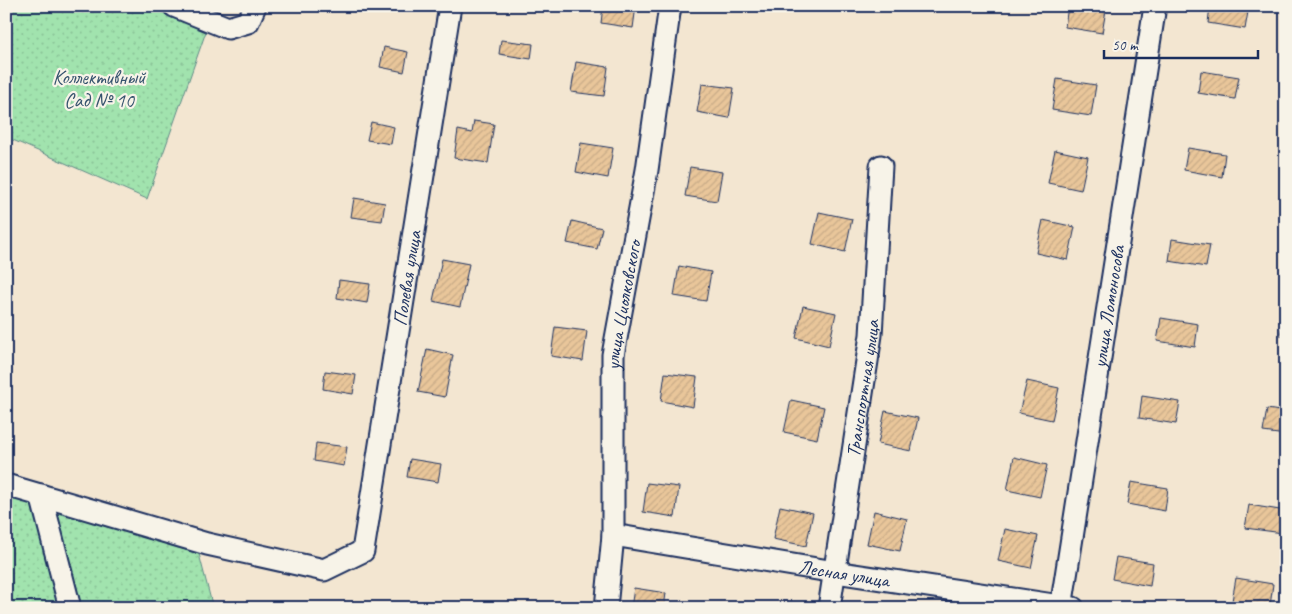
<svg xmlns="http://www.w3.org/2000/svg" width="1292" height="614" viewBox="0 0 1292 614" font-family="Caveat,sans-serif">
<defs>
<pattern id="garden-dots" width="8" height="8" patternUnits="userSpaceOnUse" patternTransform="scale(1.25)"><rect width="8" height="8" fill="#a1e3ae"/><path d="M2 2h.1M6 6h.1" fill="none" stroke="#8ac398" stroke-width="1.8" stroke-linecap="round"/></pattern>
<pattern id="building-hatch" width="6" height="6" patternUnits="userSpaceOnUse" patternTransform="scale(1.25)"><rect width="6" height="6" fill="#e9c69a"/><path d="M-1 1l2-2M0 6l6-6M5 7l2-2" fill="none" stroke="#c7aa87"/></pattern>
</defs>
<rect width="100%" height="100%" fill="#f3e6d1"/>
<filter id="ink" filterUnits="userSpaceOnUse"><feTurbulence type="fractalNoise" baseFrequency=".02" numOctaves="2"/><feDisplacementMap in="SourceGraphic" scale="10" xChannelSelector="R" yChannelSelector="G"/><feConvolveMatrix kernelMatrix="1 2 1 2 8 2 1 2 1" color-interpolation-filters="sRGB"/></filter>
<g filter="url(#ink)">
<g fill="url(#garden-dots)" stroke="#5e8986">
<path d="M6,6h209l-68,193 -141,-62z"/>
<path d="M6,496l193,58 14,54h-207z"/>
</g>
<g fill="url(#building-hatch)" stroke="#1b2f5e">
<path d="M603,6h33l-3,22 -32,-5z"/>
<path d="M1068,6l38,4 -4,23 -37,-6z"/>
<path d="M1210,6h39l-4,23 -37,-6z"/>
<path d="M501,40l32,4 -2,15 -32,-5z"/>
<path d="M384,47l24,5 -4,20 -24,-5z"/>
<path d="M576,62l32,5 -4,29 -33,-4z"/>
<path d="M1201,71l38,6 -4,22 -37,-6z"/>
<path d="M1057,79l39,6 -5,31 -39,-6z"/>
<path d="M702,84l32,4 -5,30 -32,-6z"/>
<path d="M474,121l20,3 -6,39 -34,-5 4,-28 14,3z"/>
<path d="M371,122l23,5 -3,17 -24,-4z"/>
<path d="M581,143l32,5 -5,30 -32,-6z"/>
<path d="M1188,148l37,6 -3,23 -38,-7z"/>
<path d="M1055,150l33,7 -7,33 -33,-7z"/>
<path d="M690,167l32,5 -5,29 -32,-5z"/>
<path d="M354,198l31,5 -3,18 -31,-4z"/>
<path d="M819,212l33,7 -7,33 -33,-8z"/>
<path d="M1043,220l32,7 -7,33 -32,-7z"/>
<path d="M572,221l30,7 -5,21 -30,-6z"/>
<path d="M1172,239l38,6 -4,22 -37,-6z"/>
<path d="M442,259l27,5 -9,43 -27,-6z"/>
<path d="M679,266l32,6 -5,29 -32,-5z"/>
<path d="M339,280l31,4 -3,19 -30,-5z"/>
<path d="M1286,303v33l-6,-1z"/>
<path d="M803,306l33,7 -7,33 -33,-8z"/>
<path d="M1161,318l37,6 -3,23 -38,-6z"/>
<path d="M555,327l32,4 -4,30 -32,-5z"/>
<path d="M427,349l26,6 -8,42 -27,-5z"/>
<path d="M325,371l31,4 -3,19 -30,-5z"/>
<path d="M665,373l32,4 -4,30 -32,-6z"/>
<path d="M1027,381l32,7 -7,32 -33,-7z"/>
<path d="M1142,396l38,6 -4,22 -37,-6z"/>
<path d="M791,400l33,7 -7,32 -33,-7z"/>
<path d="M1267,409l19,3v23l-23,-3z"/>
<path d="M885,411l33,7 -7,33 -33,-7z"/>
<path d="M316,443l31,4 -3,19 -30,-5z"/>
<path d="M1014,457l33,8 -7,32 -33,-7z"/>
<path d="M410,459l31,5 -3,18 -31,-5z"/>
<path d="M1131,482l37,6 -3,23 -38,-7z"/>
<path d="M647,483l32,4 -4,30 -32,-5z"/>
<path d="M1249,505l37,6 -3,22 -38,-5z"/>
<path d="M780,506l33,7 -7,33 -33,-7z"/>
<path d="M874,511l33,8 -7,32 -33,-7z"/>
<path d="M1005,529l33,7 -7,32 -33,-7z"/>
<path d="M1116,557l37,6 -3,23 -38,-7z"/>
<path d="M1236,578l37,6 -3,22 -38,-5z"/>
<path d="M634,588l32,5 -2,15h-33z"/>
</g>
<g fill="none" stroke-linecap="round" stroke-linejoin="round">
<g stroke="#1b2f5e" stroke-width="25">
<g id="minor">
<path d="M174,6l54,22 20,-6 7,-16"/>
<path id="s1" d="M6,485l201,59 117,26 39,-19 87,-545"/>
<path d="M41,495l29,113"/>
<path id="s2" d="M613,535l222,37 238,36"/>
<path id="s3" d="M606,608l7,-73v-180l34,-185 23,-164"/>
<path id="s4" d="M829,608l42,-273 10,-169"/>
<path id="s5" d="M1061,608l94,-602"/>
</g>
</g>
<use href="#minor" stroke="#f7f3e8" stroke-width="21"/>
</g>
</g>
<g text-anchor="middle" stroke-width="4.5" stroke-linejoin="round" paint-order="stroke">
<g font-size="20" fill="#36536e" stroke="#f7f3e8">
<text x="99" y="84">Коллективный<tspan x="99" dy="23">Сад № 10</tspan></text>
</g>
<g font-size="20" fill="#1b2f5e" stroke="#f7f3e8">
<text dy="7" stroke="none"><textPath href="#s1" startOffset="649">Полевая улица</textPath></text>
<text dy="7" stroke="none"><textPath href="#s3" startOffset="304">улица Циолковского</textPath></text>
<text dy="7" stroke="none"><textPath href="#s5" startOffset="305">улица Ломоносова</textPath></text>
<text dy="7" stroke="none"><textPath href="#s4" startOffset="222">Транспортная улица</textPath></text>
<text dy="7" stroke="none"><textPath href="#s2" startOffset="234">Лесная улица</textPath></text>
</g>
</g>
<rect width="1292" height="614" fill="none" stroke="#f7f3e8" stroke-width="25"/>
<rect x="12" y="12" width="1267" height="589" fill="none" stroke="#1b2f5e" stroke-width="2" filter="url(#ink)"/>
<path d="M1104 50v8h154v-8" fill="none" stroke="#1b2f5e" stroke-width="2.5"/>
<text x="1112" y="50" font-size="15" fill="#1b2f5e" stroke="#f7f3e8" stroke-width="4" paint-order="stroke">50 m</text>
</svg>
